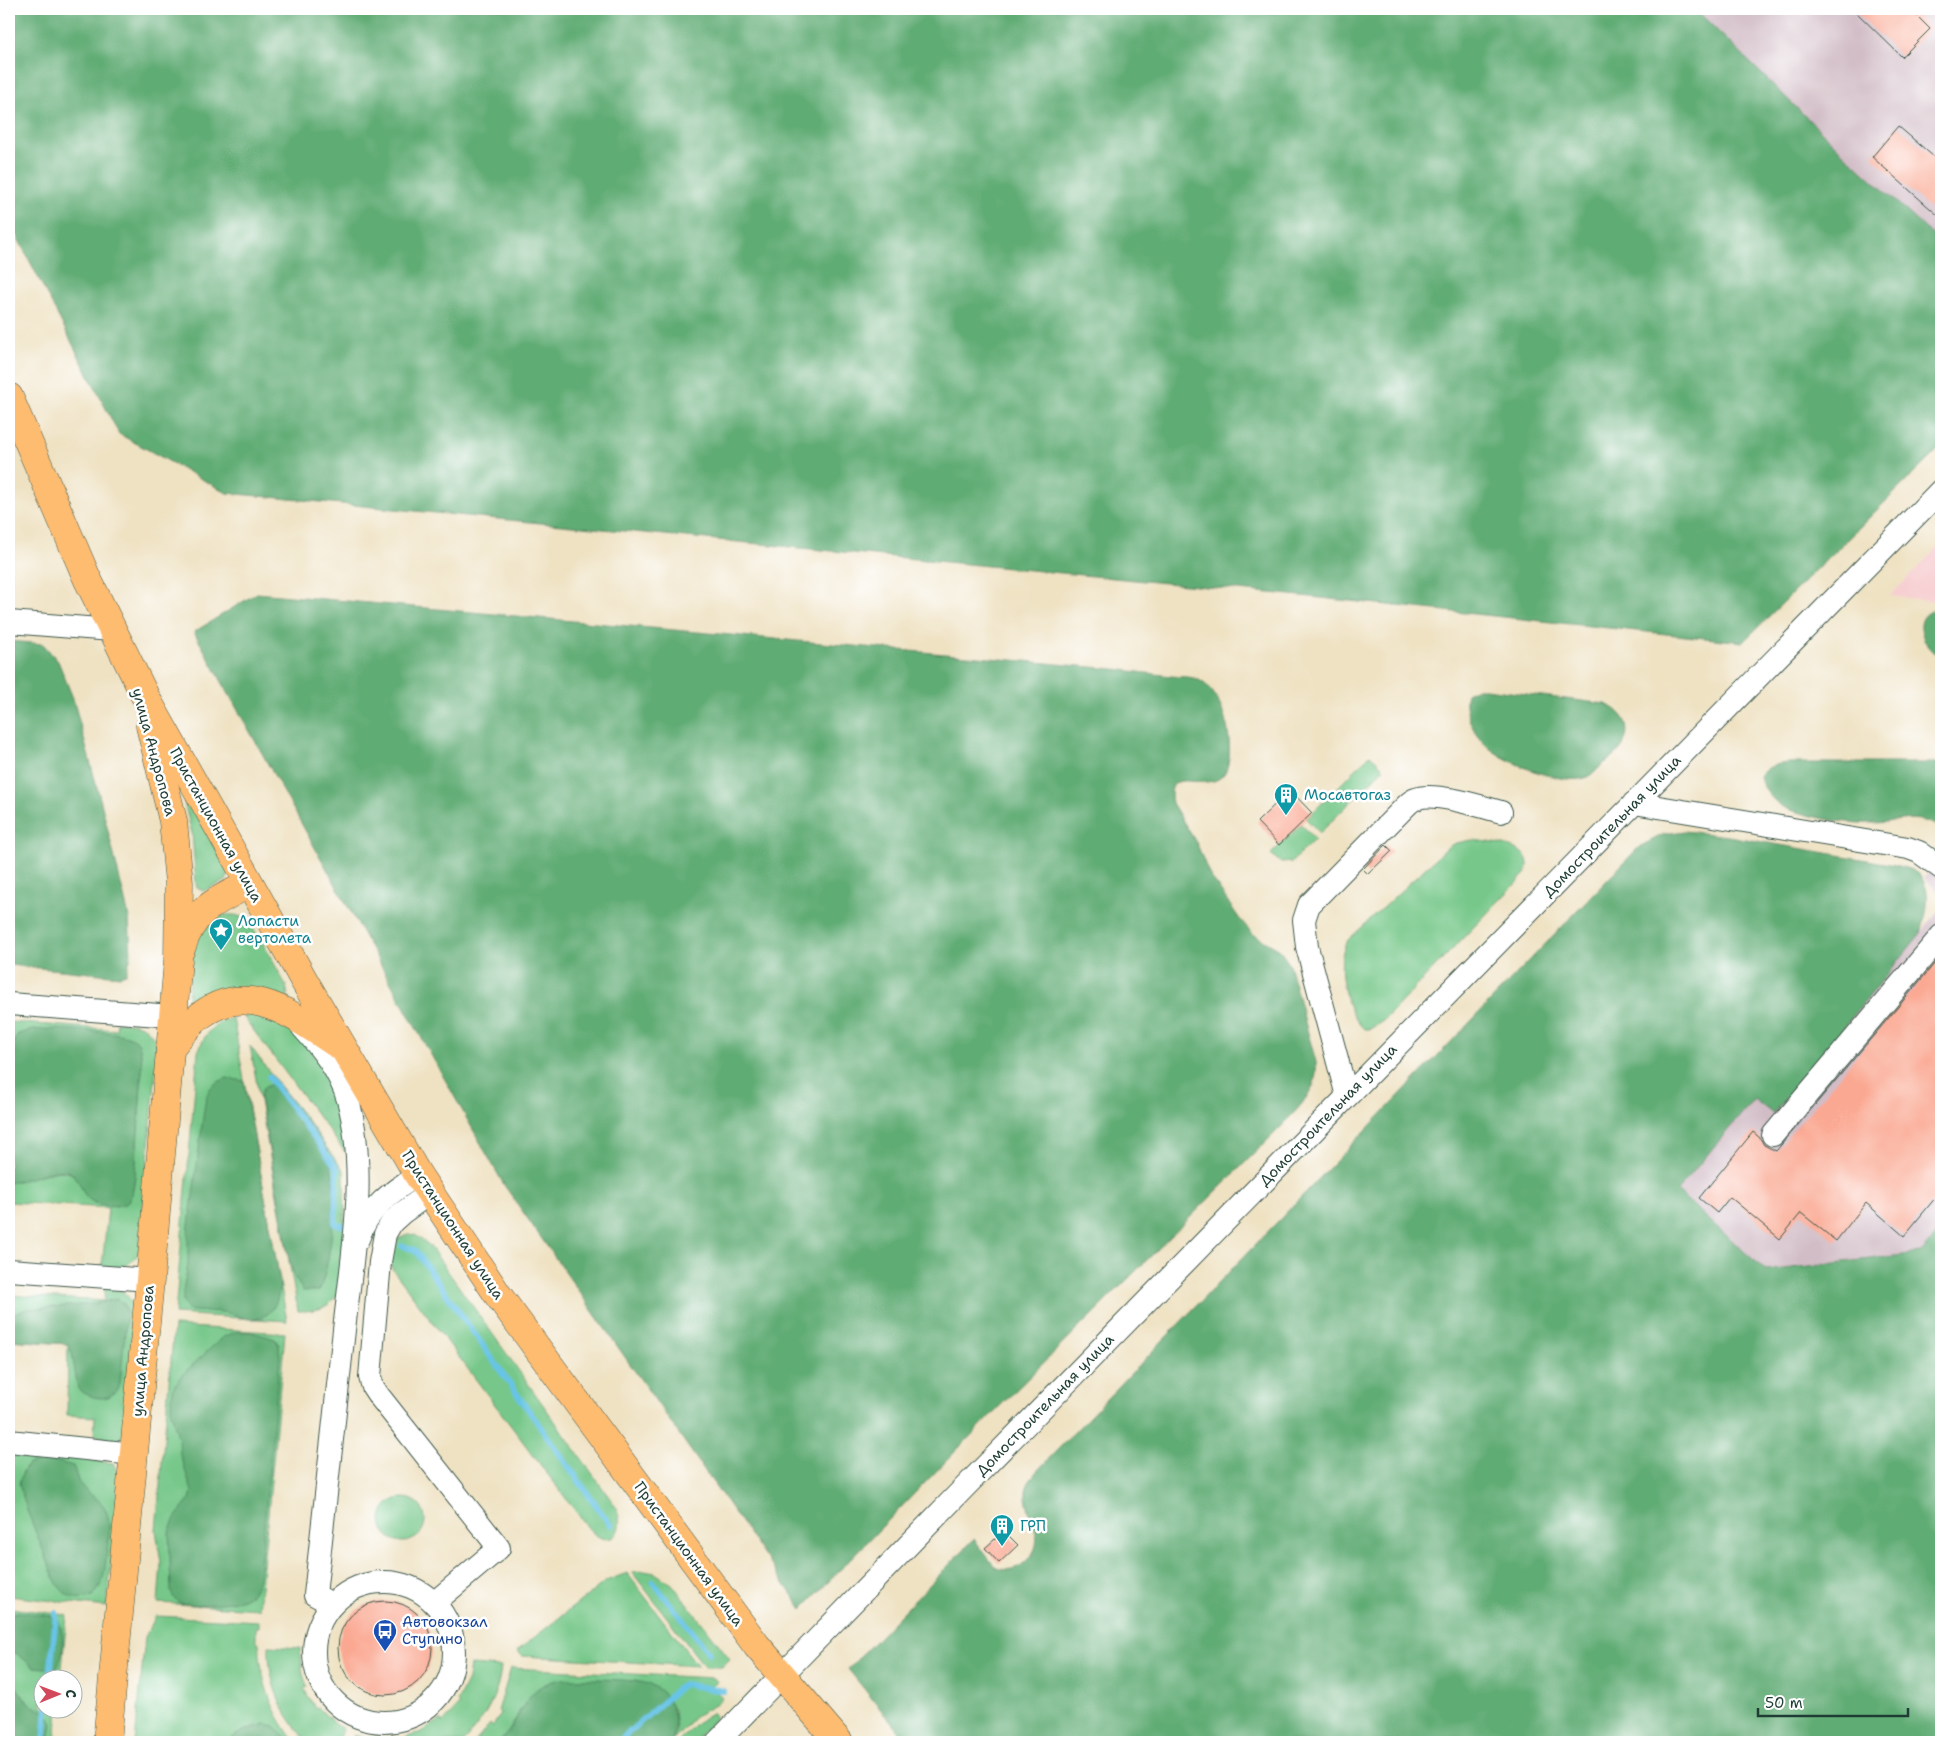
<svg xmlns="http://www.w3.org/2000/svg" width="1950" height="1751" viewBox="0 0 1950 1751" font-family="'Shantell Sans',sans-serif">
<rect width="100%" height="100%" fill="#fff"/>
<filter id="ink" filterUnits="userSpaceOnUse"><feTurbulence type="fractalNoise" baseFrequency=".02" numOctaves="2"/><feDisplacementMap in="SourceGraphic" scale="10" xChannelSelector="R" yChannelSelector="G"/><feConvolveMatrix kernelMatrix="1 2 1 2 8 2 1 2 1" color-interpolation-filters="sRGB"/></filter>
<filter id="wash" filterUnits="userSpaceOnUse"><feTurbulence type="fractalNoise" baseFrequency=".0096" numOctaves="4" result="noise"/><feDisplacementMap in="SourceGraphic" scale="20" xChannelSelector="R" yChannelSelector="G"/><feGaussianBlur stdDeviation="1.12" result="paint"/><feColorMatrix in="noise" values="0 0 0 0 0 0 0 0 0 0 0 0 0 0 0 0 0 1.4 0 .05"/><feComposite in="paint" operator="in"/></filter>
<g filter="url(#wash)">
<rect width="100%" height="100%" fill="#efe2c3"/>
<path fill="#f7cfd2" d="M1941,544v58l-51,-6z"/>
<g fill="#d2bdc6">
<path d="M1695,9h246v234l-101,-93z"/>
<path d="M1941,853v41l-17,-16z"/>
<path d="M1941,908v321l-20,24 -155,18 -90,-80 78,-93 19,16z"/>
</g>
<g fill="#76c789" stroke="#4a825e">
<path d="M1370,755l14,13 -64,65 -14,-14z"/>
<path d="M189,799l40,74 -3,8 -23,10 -6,-3 -1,-4 -4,-51 -7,-27v-4z"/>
<path d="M1301,824l14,15 -23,23 -11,1 -10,-9z"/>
<path d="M1472,840c17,2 69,6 53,34l-142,147 -13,8h-6c-19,-17 -30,-66 -17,-88l102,-95 7,-3z"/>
<path d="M224,915c6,0 13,-1 19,3 14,9 34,52 43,67l2,11 -2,2 -92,6 -5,-3 -1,-5 6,-55 20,-23z"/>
<path d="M243,1010l30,4 38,34 28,54 7,31 -1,19 -100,-133z"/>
<path d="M233,1018l54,303 -112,-7 23,-262c6,-17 16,-31 35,-34z"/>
<path d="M9,1022l107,8 1,-8c24,2 32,2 41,26l-19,205c-10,15 -20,15 -37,14l6,-59 -99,-6v-20c16,0 51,-18 64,-7 7,5 15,20 21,28l23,3 15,-12 3,-18 7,-108 -1,-15 -130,-6 1,27 -3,9z"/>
<path d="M250,1046l94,125 1,55 -6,66c-10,17 -22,19 -41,19z"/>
<path d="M408,1234l7,1 14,10 185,259c15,27 -4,48 -25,25l-196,-259 -3,-7 4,-22z"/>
<path d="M105,1286c16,2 25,8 29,24l-10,123 -5,7h-9l-16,-5 1,-18 -28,-2 1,-71 -59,-4v-45l95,6z"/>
<path d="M174,1326l111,7 -26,276 -101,-6 3,-40 -5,-33z"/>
<path d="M9,1449l104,14 6,12 -12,132 -98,-11z"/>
<circle cx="403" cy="1520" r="22"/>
<path d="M644,1571l11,2 17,11 58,75 -8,8h-17l-73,-95z"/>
<path d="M627,1573l71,93 -176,-10 -5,-5 89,-70z"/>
<path d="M9,1608l58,7 -6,63h-19v30l16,1 -3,33 -46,-1z"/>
<path d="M156,1616l103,5v6h-3v15l3,1c2,36 11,66 33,95l-3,4 -8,-10 -14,-8c-15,3 -28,7 -39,18h-93l10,-105z"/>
<path d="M269,1646l31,2 3,26 4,13 -3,2 11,19 3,-1 16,16 9,6 -6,13h-29c-26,-27 -40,-58 -39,-96z"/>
<path d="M470,1665l31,2c-3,30 -18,54 -38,75h-57l-1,-4 16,-6 19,-12 3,3 16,-18 -2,-3 11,-23z"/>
<path d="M511,1668l203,10 3,4 -5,5 10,11 -5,6 -22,12 -23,25 4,-11 -2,-20 -14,-19 -24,-10 -57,-2 -59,31 -8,17 -12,15h-25l15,-18 3,2 8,-13 -3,-2z"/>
<path d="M713,1713l3,5 -22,24h-17l19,-19z"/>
<path d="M354,1735l21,5 23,-1v3h-47z"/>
</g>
<g fill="#60ac75" stroke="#407454">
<path d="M9,9h1686l145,141 101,93v204l-198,195 -442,-46 -1074,-103 -108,-59 -110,-213z"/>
<path d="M257,593l857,76c19,2 38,5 57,7 7,1 16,0 23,2 27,8 38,55 35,79 -4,53 -66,-3 -57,46l25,41 12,30 30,44 14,16 27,16 9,14 27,98c3,30 -17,44 -35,65l-290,288 -189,194 -298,-424 -310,-553z"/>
<path d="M1941,609v48c-21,-12 -32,-45 0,-48z"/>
<path d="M9,641l34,3 15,17 15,37 28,104 28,115 2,38 -5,19 -6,2 -111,-11z"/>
<path d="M1475,689h11l120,15c18,9 27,23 16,43 -4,7 -13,13 -20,18 -4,4 -9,10 -14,12 -23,10 -82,-14 -100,-30 -14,-12 -26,-36 -21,-54z"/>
<path d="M1789,763h152v65c-27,-16 -41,-5 -70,-5 -24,1 -68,-6 -89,-17 -12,-7 -19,-18 -22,-30 8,-11 17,-12 29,-13z"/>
<path d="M1684,831l44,5 168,29c5,2 11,3 16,5 23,12 15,43 9,63l-148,181 -19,-15 -77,92 89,80 155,-18 20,-24v513h-1034l-59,-73 126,-130 22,29c12,3 19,2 29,-6 26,-22 0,-45 1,-69 0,-8 5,-14 10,-21l603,-625 25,-13z"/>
<path d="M48,1029c17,1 80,1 89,12 5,7 4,19 5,27l-7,108 -3,18 -5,9c-8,3 -14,3 -23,2 -28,-3 -19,-30 -38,-34 -14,-3 -40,11 -57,11v-99l3,-9 -1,-27 7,-13 14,-4z"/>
<path d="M227,1078l17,3 36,200c-1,19 -6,38 -30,38 -7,0 -15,-5 -23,-6 -13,-3 -26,0 -39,-3l-5,-8v-11l5,-27v-31l16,-123c3,-18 4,-25 23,-32z"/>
<path d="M277,1082c15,20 35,42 48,64 16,28 7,117 -6,145h-16l-8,-13 -6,-19 -29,-162 3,-9z"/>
<path d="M117,1299l7,5 3,8 -7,71c-7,21 -27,17 -42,6l-6,-36 -4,-9 -59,-4v-24l18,-7 66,-5z"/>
<path d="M236,1332h15l24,7 4,6 1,12 -21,222c-3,8 -5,15 -13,19 -11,5 -53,9 -65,5 -6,-2 -8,-6 -10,-11l-2,-60 6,-14 15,-19 2,-8 -12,-36 -1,-15 -8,-27v-14l3,-13 11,-14 28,-26 12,-10z"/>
<path d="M40,1461h15l18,5c3,6 4,14 7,18 13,17 26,13 29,39 1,9 -1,19 -2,27 -2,19 -3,54 -31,48 -10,-2 -14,-7 -20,-16l-28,-69 -9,-29 4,-13 5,-7z"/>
<path d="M18,1612l33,4 8,5c6,20 5,29 -2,48l-23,-2 -18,-14 -7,-2v-37z"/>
<path d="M9,1678c8,7 12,18 20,25 5,5 16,7 20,13 5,6 2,13 1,20l-9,4 -32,-2z"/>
<path d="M562,1679c20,0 72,-1 89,6 22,10 28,35 21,56l-172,1c4,-5 9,-10 12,-16 15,-25 18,-41 50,-47z"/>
<path d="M267,1724l8,2 15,16h-62c11,-11 24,-15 39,-18z"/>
</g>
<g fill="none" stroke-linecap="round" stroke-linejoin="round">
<g stroke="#68c4e6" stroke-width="6">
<path d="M269,1077l68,91 -2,56 10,2"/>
<path d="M402,1246l13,4 195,275"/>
<path d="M653,1582l56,71"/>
<path d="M50,1678l6,-65"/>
<path d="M44,1742l3,-34"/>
<path d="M618,1742l65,-58 41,7"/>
</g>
</g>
<g id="blocks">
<g fill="#faa892">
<path d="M1853,9h57l20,20 -28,28z"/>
<path d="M1898,126l43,37v55l-69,-61z"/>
<path d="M1290,790l22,23 -33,32 -22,-23z"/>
<path d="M1386,845l6,6 -24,23 -5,-5z"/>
<path d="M1941,956v235l-37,45 -38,-33 -30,38 -35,-28 -21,26 -50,-42 -13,16 -18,-15 54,-66 7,6 4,7 12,6z"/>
<path d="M1004,1531l14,14 -19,18 -14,-15z"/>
<circle cx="385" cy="1648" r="47"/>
</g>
</g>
</g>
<g filter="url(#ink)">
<use href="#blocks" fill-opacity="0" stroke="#3e5649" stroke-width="1"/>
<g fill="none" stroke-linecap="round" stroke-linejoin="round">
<g stroke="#3e5649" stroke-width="24">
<g id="minor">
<path d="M9,622l103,8"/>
<path d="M1634,803l274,45 11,4 22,16"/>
<path d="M9,1004l164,12"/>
<path d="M302,1027c19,21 38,45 46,73 20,72 4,157 -4,230 -9,88 -19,176 -29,265l17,9"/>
<path d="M1347,1096l-40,-149 -3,-27 5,-15 97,-99c3,-3 6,-6 10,-7 16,-8 67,8 85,13"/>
<path d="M1773,1135l168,-199"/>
<path d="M430,1193l-28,20 -10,9 -7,12 -5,28 -10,115 3,10 6,9 120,152 -65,55"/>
<path d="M358,1239c10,-31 34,-48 60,-64"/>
<path d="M9,1270l141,10"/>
<path d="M9,1441l125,13"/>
<circle cx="384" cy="1652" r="70"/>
<path d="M717,1742l244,-251 980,-1001"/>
</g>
</g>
<g stroke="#3e5649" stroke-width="29">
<g id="major">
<path d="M9,397l78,181 58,118 161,288 112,191 80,120 259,351 82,96"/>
<path d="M181,949c12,-40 34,-47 68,-65"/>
<path d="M170,1048c8,-10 16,-20 25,-28 50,-44 99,-4 142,24"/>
<path d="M107,1742l43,-462 28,-320 1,-77 -6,-62 -23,-95"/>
</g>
</g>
<use href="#minor" stroke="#fff" stroke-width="22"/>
<use href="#major" stroke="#febc71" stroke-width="28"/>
</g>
</g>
<defs>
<g id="building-pin" transform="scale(1.25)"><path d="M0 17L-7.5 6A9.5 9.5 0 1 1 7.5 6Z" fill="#0f9aa8" stroke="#fff"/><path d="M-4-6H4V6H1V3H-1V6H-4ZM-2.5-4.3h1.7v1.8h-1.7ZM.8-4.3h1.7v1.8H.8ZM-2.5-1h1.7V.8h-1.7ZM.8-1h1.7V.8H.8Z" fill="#fff"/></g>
<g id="sight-pin" transform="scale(1.25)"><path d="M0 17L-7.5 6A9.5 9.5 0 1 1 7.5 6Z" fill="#0f9aa8" stroke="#fff"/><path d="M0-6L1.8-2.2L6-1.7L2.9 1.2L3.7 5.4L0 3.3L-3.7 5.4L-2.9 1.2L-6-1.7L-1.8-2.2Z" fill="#fff"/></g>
<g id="bus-pin" transform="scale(1.25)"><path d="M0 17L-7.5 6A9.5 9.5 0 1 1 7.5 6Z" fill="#1a4fb4" stroke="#fff"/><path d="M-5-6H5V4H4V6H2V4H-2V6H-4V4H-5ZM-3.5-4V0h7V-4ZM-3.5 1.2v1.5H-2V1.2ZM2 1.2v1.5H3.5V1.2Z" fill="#fff"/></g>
</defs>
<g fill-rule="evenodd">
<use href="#building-pin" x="1286" y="795"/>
<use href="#sight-pin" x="221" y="930"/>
<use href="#building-pin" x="1002" y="1526"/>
<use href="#bus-pin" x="385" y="1631"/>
</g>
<g text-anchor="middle" stroke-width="5" stroke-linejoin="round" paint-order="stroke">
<g font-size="15" fill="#1f3d34" stroke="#fff">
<text transform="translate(154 752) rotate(75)" y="5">улица Андропова</text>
<text transform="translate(216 825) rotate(61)" y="5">Пристанционная улица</text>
<text transform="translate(1612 826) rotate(-46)" y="5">Домостроительная улица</text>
<text transform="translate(1328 1115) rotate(-46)" y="5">Домостроительная улица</text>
<text transform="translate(453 1225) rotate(57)" y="5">Пристанционная улица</text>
<text transform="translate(143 1351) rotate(-85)" y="5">улица Андропова</text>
<text transform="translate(1045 1405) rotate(-46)" y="5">Домостроительная улица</text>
<text transform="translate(689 1554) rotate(54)" y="5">Пристанционная улица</text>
</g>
<g font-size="15" fill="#0d838f" stroke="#fff" text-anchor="start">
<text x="1304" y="800">Мосавтогаз</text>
<text x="238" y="926">Лопасти<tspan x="238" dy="17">вертолета</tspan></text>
<text x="1020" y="1531">ГРП</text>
</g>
<g font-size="15" fill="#164399" stroke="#fff" text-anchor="start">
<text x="402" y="1627">Автовокзал<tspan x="402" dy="17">Ступино</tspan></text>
</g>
</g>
<rect width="1950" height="1751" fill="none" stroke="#fff" stroke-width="30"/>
<g transform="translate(58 1694) rotate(89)"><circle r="24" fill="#ffffff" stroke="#a5b1ae"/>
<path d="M0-4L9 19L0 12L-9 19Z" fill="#d1495b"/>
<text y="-8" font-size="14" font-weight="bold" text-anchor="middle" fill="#1f3d34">С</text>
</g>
<path d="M1758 1708v8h150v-8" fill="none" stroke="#1f3d34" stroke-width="2.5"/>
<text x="1765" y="1708" font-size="15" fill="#1f3d34" stroke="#ffffff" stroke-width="4" paint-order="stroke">50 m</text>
</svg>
